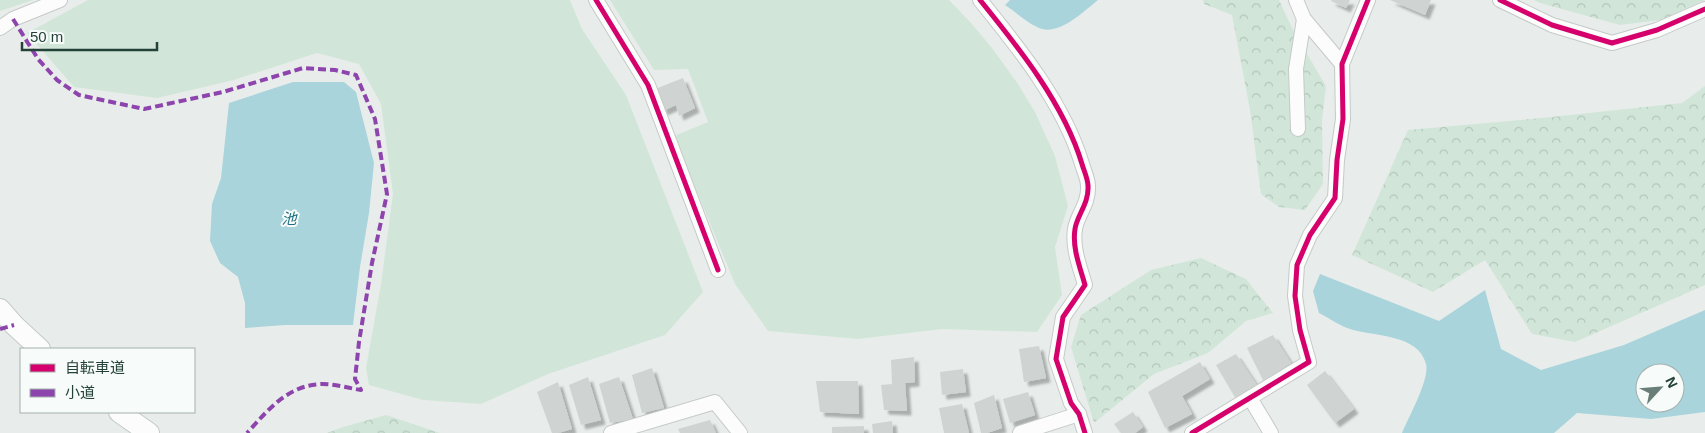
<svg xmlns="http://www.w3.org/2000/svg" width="1705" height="433" viewBox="0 0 1705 433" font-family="Arial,'Noto Sans JP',sans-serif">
<defs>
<pattern id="forest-crowns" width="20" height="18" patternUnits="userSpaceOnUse" patternTransform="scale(1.25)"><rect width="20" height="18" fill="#d1e6d8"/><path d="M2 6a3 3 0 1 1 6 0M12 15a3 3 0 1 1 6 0" fill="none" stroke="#b3c6ba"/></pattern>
<filter id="shadow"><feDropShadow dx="4.5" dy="4.5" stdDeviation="1" flood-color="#0004"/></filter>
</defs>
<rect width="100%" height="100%" fill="#e8edeb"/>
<g fill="#d1e6d8">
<path d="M0,0h33l-33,11z"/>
<path d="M88,0h482l12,29 44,66 77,197 -38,43 -117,39 -67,30 -58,-4 -54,-15 -3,-17 15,-84 12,-90 -12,-90 -22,-40 -42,-11 -83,27 -77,18 -83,-11 -47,-54z"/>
<path d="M610,0h339l22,23 21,25 26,36 17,28 20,44 13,50 -13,41 7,48 -25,37 -95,-3 -84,10 -90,-8 -33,-47 -61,-148 34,-14 -20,-53 -34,1z"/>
</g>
<g fill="url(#forest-crowns)">
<path d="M1203,0h76l15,32 32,54 -4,35 1,63 -18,26 -26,-3 -18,-13 -11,-84 -18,-95 -28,-11z"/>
<path d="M1534,0h171l-44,20 -41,5 -80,-22z"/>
<path d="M1705,86v199l-130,57 -43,-8 -47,-74 -52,32 -81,-37 56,-125 134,-12 140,-15z"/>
<path d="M1201,258l45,21 27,34 -27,8 -38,32 -54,21 -60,49 -23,-76 10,-32 70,-45z"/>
<path d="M386,415l54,18h-113l16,-6z"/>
</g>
<g fill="#a9d4db" fill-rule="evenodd">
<path d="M1010,0h88c-15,12 -41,38 -61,27 -11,-5 -21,-15 -32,-22z"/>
<path d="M293,82h51l12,10 18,71 -5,50 -9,54 -7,58h-68l-40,3v-25l-7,-26 -18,-14 -10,-22 2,-37 9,-26 8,-75z"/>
<path d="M1320,274l119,47 46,-31 16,59 40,21 83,-25 81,-35v102l-54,7 -74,-6 -23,20h-152c6,-15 28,-54 24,-69 -7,-29 -50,-28 -73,-34 -12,-3 -24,-12 -34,-17l-6,-22zM1645,373h30v30h-30z"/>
</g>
<g fill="#cfd4d2" filter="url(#shadow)">
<path d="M1332,0h18l-4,8 -15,-7z"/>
<path d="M1390,0h41l-6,15z"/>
<path d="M683,78l12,30 -16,8 -3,-11 -13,6 -8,-22z"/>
<path d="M1273,335l18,28 -27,19 -17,-34z"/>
<path d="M1039,346l7,32 -22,4 -5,-33z"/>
<path d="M1236,354l22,33 -22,12 -20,-34z"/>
<path d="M914,357l1,25 -10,1 2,28 -23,-1 -3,-25 11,-1 -1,-24z"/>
<path d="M1200,362l10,17 -28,17 10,18 -27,14 -17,-36z"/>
<path d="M652,368l12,40 -22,5 -10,-38z"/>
<path d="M963,369l3,23 -24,3 -2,-23z"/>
<path d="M1325,371l29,38 -19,14 -28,-38z"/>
<path d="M588,377l13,43 -20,5 -12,-40z"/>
<path d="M619,377l14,42 -23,4 -11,-39z"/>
<path d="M816,381h42l1,33 -39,-2z"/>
<path d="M558,382l14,47 -14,4h-6l-15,-41z"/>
<path d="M1028,392l7,23 -25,8 -7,-24z"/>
<path d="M994,395l8,33 -15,5h-6l-7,-30z"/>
<path d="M962,404l7,29h-25l-5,-25z"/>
<path d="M1133,412l10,15 -8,6h-14l-7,-9z"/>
<path d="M710,420l6,13h-36l-2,-4z"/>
<path d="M892,421l1,12h-20l-1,-9z"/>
<path d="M864,426v7h-32v-6z"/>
</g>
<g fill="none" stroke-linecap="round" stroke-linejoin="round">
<g stroke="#c5cac8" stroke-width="16">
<g id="minor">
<path d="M596,0l52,85 70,185"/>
<path d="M980,0c39,48 84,104 102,164 2,7 6,15 6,22 1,18 -11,29 -13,43 -3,19 5,38 10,56l-22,32 -7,42 15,44 8,11 6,19"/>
<path d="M1296,0l8,19 38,45"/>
<path d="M1500,0l52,25 60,18 45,-13 48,-21"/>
<path d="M0,28l13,-9 47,-19"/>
<path d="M1298,129l-2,-60 8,-50"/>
<path d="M1250,398l21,35"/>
<path d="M611,433l104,-31 25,31"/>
<path d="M1020,433l59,-19"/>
<path d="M1192,433l117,-71 -9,-32 -5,-34 2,-31 13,-30 25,-37 2,-38 6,-41 -1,-55 26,-64"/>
</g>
</g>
<g stroke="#c3cbc8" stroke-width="22">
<g id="secondary">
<path d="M0,309l14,16 26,24"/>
<path d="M119,412l30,21"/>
</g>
</g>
<use href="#minor" stroke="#fcfcfc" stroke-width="14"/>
<use href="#secondary" stroke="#fcfcfc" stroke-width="20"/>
<g stroke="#8e44ad" stroke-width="4" stroke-dasharray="8 4" stroke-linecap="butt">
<path d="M13,19l25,40 19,21 22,15 65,14 79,-17 80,-24 32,2 21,5 19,44 12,75 -15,69 -13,79 -4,37 6,11c-13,-2 -26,-6 -39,-6 -34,1 -53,25 -75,49"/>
<path d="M0,329l14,-4"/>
</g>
<g stroke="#f7fbf9" stroke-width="8">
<g id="cycleway">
<path d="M596,0l52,85 70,185"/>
<path d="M980,0c39,48 84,104 102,164 2,7 6,15 6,22 1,18 -11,29 -13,43 -3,19 5,38 10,56l-22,32 -7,42 15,44 8,11 6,19"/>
<path d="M1500,0l52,25 60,18 45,-13 48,-21"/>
<path d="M1192,433l117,-71 -9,-32 -5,-34 2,-31 13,-30 25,-37 2,-38 6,-41 -1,-55 26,-64"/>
</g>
</g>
<use href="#cycleway" stroke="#d6006c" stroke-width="5"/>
</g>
<g text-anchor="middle" stroke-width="4" stroke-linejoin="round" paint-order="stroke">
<g font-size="15" font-style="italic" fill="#1c6f80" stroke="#f7fbf9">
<text x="289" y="224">池</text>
</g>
</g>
<rect x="20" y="348" width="175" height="65" fill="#f7fbf9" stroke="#a3b1ad"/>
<rect x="30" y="364" width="25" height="8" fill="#d6006c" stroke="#a3b1ad"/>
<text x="65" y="373" font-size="15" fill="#24423a">自転車道</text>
<rect x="30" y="389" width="25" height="8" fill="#8e44ad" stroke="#a3b1ad"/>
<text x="65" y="398" font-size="15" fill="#24423a">小道</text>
<g transform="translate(1660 388) rotate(64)"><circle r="24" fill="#f7fbf9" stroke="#a3b1ad"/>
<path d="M0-4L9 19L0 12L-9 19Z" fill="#697e78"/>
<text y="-8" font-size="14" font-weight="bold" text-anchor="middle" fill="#24423a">N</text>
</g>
<path d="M22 42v8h135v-8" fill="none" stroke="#24423a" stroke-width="2.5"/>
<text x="30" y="42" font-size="15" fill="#24423a" stroke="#f7fbf9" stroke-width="4" paint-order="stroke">50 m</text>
</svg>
